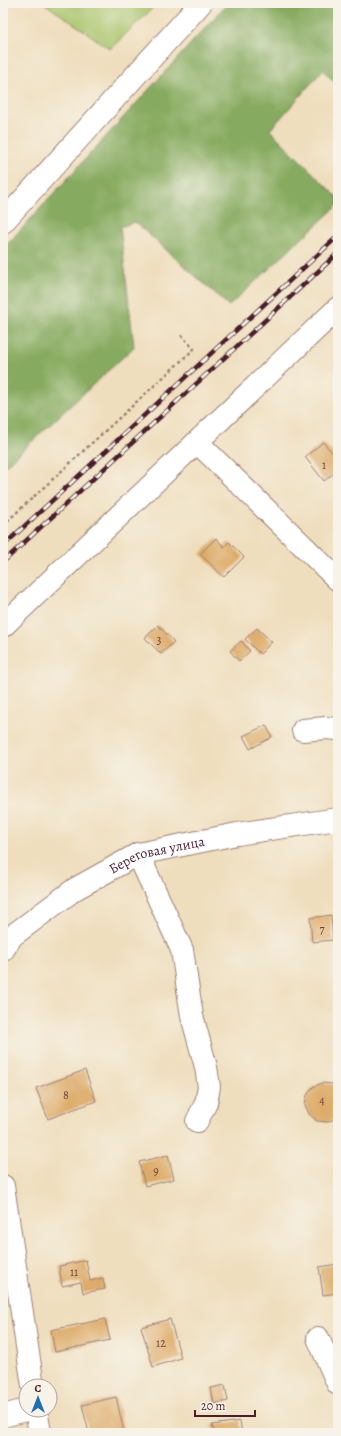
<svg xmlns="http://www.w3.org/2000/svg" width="341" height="1436" viewBox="0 0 341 1436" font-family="Alegreya,serif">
<rect width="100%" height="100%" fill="#f7f3e8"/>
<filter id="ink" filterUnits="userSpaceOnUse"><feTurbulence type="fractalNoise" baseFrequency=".025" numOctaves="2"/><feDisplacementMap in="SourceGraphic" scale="8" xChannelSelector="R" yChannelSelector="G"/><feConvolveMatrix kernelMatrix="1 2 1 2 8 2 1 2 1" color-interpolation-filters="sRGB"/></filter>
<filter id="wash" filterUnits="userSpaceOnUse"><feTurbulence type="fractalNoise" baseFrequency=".012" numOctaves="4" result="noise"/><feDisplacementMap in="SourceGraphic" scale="16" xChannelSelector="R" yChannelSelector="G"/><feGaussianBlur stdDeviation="0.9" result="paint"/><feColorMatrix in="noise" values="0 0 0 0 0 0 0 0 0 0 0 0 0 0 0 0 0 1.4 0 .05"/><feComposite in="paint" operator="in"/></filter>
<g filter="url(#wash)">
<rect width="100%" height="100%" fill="#efdebd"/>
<path fill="#a8c46a" stroke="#79724a" d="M44,3h114l-48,46z"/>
<path fill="#86aa5e" stroke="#686444" d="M228,3h110v83l-15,-16 -53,60 68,68v7l-109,101 -94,-84 -15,5 14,120 -131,121v-219z"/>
<g id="blocks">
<g fill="#ddab69">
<path d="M323,442l15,17v11l-14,11 -19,-24z"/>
<path d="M216,538l8,9 5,-5 15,15 -20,20 -24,-23z"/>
<path d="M158,625l16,17 -13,12 -16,-16z"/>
<path d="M257,628l15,14 -12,12 -15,-15z"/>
<path d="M241,641l9,10 -11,10 -9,-10z"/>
<path d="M266,725l6,12 -22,12 -7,-13z"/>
<path d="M331,915l2,25 -21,2 -2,-24z"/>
<path d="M85,1070l11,31 -48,18 -12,-31z"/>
<path d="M322,1083l10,1 6,4v29l-10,5 -11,-1 -8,-7 -4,-9 2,-10 6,-8z"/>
<path d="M168,1155l6,24 -29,7 -6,-24z"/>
<path d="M86,1260l4,21 13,-3 2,11 -22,4 -2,-11 -19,4 -3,-20z"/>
<path d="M338,1264v29l-15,2 -4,-28z"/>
<path d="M105,1319l5,21 -55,12 -4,-22z"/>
<path d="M170,1319l11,39 -28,9 -12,-40z"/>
<path d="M225,1385l3,16 -14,3 -3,-16z"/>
<path d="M116,1397l8,35 -35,1 -7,-28z"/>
<path d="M240,1421l2,12h-28l-2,-8z"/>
</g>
</g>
</g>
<g filter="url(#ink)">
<use href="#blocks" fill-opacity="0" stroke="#9c7e74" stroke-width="1"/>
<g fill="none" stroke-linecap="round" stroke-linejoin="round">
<g stroke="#9c7e74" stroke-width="24">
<g id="minor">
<path d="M3,222l198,-219"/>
<path d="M197,442l141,138"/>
<path d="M3,626l335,-318"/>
<path d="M303,730l23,-2 12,1"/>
<path d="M138,854l44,96 10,66 14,51 3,20 -3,16 -9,18"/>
<path id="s1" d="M3,950l9,-14 63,-47 63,-35 99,-20 101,-15"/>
<path d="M3,1186l30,200"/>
<path d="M318,1338l20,46"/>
<path d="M36,1410l4,23"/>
<path d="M3,1416l23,-6"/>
</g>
</g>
<path stroke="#9c7e74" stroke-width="2.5" stroke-dasharray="3 3" stroke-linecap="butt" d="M3,525l191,-176 -13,-14"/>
<use href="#minor" stroke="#fff" stroke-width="22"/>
<g stroke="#4a1f2b" stroke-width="4.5">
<g id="rail">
<path d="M3,546l335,-310"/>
<path d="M3,562l335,-309"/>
</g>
</g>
<use href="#rail" stroke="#f7f3e8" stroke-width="3" stroke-dasharray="9" stroke-linecap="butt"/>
</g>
</g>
<g text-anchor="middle" stroke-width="3.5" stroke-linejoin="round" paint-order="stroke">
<g font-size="12" fill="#6f423a">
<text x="324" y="469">1</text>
<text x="159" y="644">3</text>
<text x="322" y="933">7</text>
<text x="66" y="1099">8</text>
<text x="322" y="1104">4</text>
<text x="156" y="1175">9</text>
<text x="74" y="1276">11</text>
<text x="161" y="1347">12</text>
</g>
<g font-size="14" fill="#4a1f2b" stroke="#f7f3e8">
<text dy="5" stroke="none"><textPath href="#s1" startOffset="185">Береговая улица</textPath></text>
</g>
</g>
<rect width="341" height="1436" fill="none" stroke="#f7f3e8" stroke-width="16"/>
<g transform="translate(38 1398)"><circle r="19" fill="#f7f3e8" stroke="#b29e9c"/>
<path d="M0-3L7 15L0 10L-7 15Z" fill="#1f6fb2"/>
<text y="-6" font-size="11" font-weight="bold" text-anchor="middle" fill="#4a1f2b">С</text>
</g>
<path d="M195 1410v6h60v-6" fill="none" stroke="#4a1f2b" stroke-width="2"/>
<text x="201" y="1410" font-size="12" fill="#4a1f2b" stroke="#f7f3e8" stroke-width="3" paint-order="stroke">20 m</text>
</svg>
